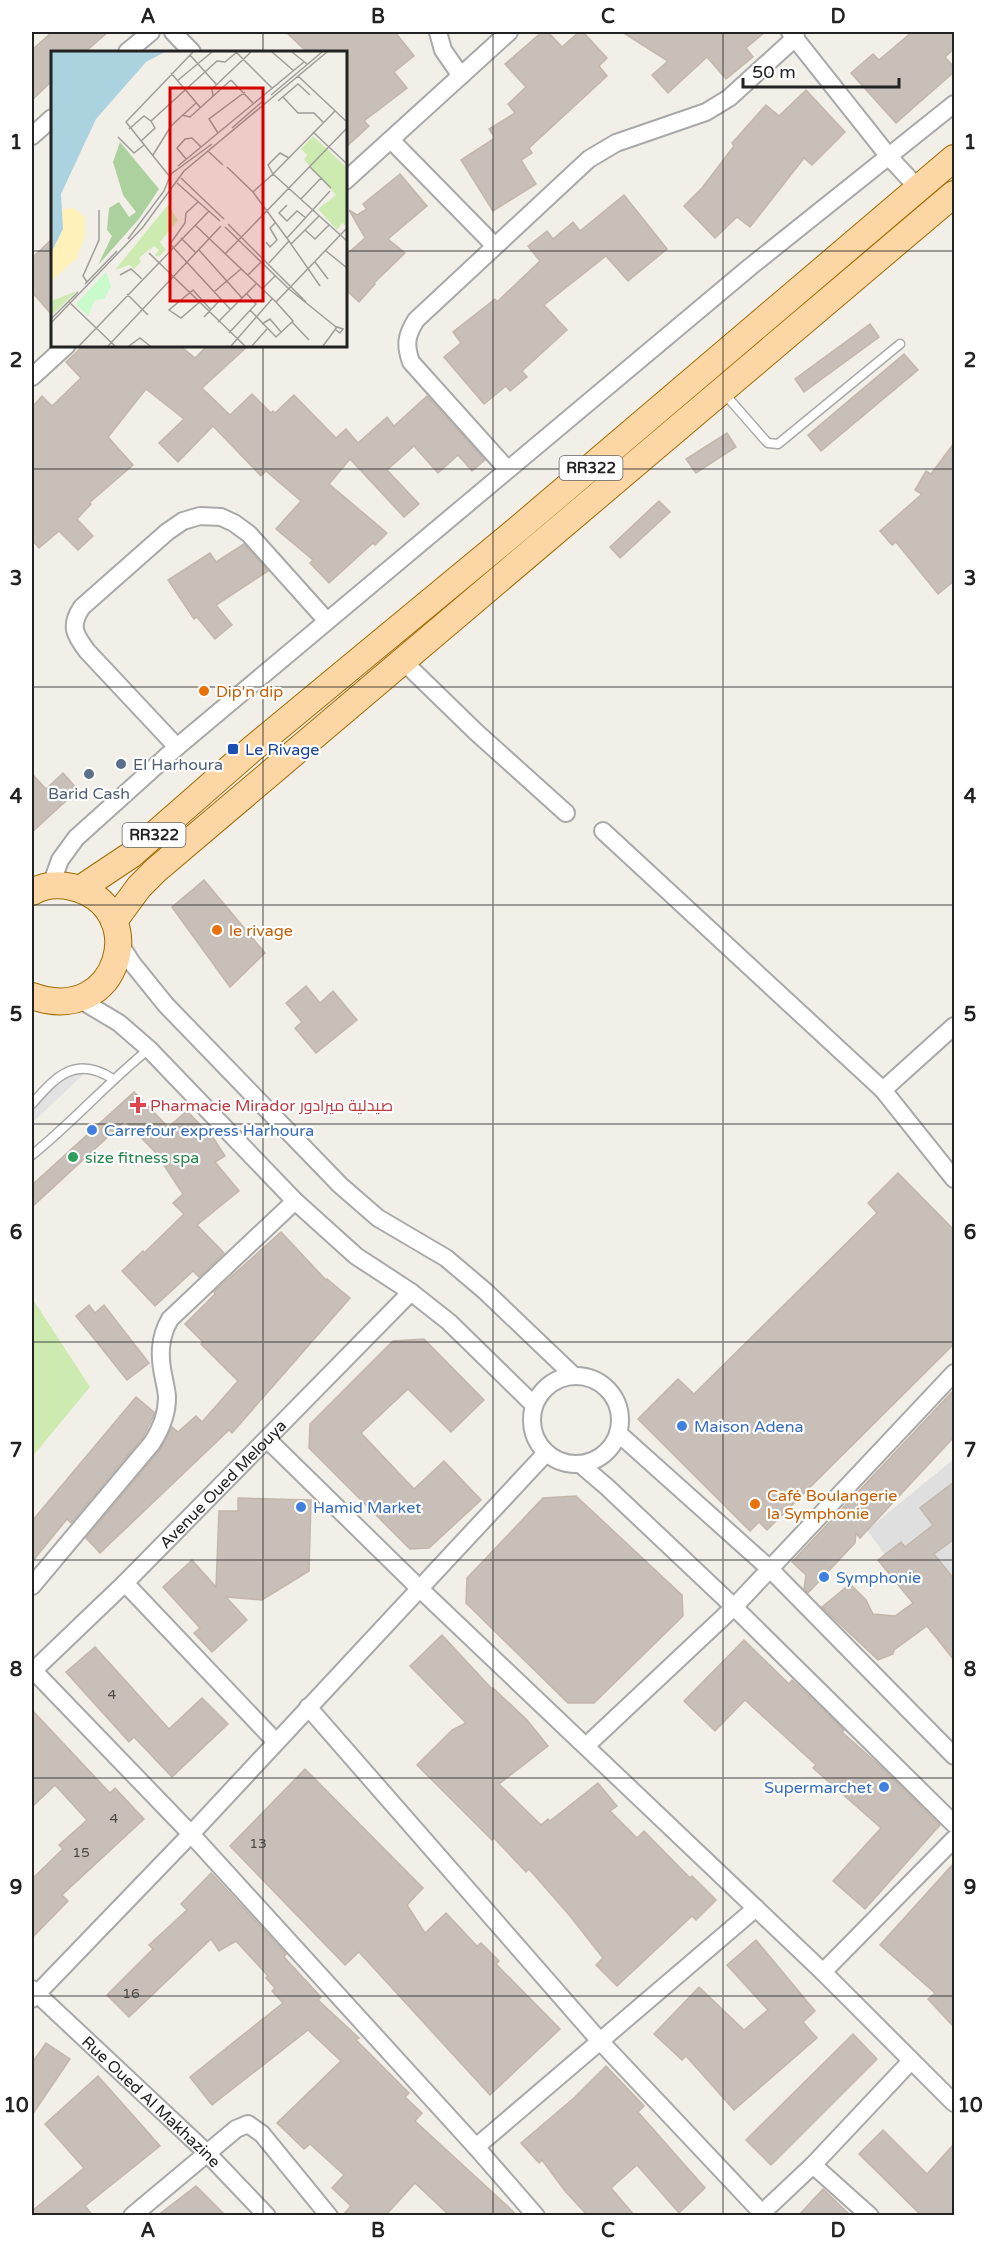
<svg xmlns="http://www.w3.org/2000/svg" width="986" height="2247" viewBox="0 0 986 2247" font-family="'Varela Round',Cairo,sans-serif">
<rect width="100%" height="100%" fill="#f2efe9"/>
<path fill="#e0dfdf" d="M954,1459v191l-87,-120z"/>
<path fill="#cdebb0" d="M32,1298l58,89 -58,70z"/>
<path fill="#e2e2e2" d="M90,1068l-58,55v-14l35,-37z"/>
<g fill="#c7bfb8" stroke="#c4b6ab" stroke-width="1.5">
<path d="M52,32h56l-23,20h-33v29l-20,19v-50z"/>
<path d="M286,32h109l19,24 -20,16 13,16 -43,33 5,5 -24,22v-96h-38z"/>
<path d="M542,32h6l14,15 17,-15h4l24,26 -8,8 8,10 -78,72 3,5 -11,7 15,24 -43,27 -32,-51 34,-22 -6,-9 26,-16 -7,-9 18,-17 -21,-23z"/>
<path d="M622,32h143l-19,16 7,9 -27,22 -19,-22 -39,36 -16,-18 16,-14z"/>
<path d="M912,32h42v17l-9,8 9,10v5l-58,51 -45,-50 22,-19 6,6z"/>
<path d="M806,90l39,42 -33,33 -8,-7 -54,69 -13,-10 -22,21 -31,-32 18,-18 32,-42 -2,-3 34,-38 13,11z"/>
<path d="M400,174l27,32 -39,33 17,14 -31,30 1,1 -16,18 -14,-13v-33l20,-18 -16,-28 8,5 10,-6 -4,-5z"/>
<path d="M624,195l43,54 -39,32 -22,-25 -62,49 23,25 -45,41 5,6 -17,14 -4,-5 -22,18 -40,-47 17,-14 -8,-11 42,-33 2,3 43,-41 -12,-15 19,-15 6,8 20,-17 7,9z"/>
<path d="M52,239v76l-20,-23v-34z"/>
<path d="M870,324l9,13 -75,55 -9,-13z"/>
<path d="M84,345h95l16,13 13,-13h41l-47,43 28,27 22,-21 19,19 2,-2 2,2 19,-18 42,43 10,-9 12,14 29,-26 7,9 33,-30 58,64 -13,11 -14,-16 -20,18 -24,-27 -27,24 32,34 -15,13 -54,-58 -21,25 58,49 -12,12 -2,-2 -44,40 -19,-20 3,-3 -37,-31 25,-28 -35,-30 -5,5 -48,-50 -35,36 -19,-19 25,-24 -38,-30 -38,48 25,28 -44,38 2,1 -14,15 16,17 -15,14 -19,-19 -20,17 -7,-8v-133l10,-11 10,10 29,-28 -15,-16z"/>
<path d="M904,354l14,16 -97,81 -13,-16z"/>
<path d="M727,433l9,14 -40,26 -10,-14z"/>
<path d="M954,443v138l-16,13 -42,-52 -4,3 -12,-14 42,-37 -7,-4 11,-19 5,3z"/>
<path d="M659,501l11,11 -50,46 -10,-11z"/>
<path d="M244,544l24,27 -52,34 16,20 -17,14 -18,-22 -3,2 -26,-39 42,-27 6,9z"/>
<path d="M63,773l15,17 -46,42v-58l14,15z"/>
<path d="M204,880l61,73 -35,34 -58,-80z"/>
<path d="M306,986l14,17 13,-12 24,29 -41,33 -21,-25 7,-6 -16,-19z"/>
<path d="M134,1092l34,35 19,-16 27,28 11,17 -10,6 24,29 -42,34 27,28 -25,24 -6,-6 -38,35 -33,-35 21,-20 1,2 40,-39 -11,-11 10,-9 -27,-41 -31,-32 -93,86v-22z"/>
<path d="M898,1173l56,57v114l-187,186 -8,-8 -9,9 -112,-112 40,-40 16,15 183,-181 -9,-10z"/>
<path d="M281,1232l45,48 1,-1 23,19 -118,135 -3,-3 -129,123 -14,-15 74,-88 12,-23 6,5 18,-16 6,6 36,-41 -37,-37 2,-2 -18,-18 30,-30 -1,-2z"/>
<path d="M89,1305l6,8 9,-8 45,58 -22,17 -51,-64z"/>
<path d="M424,1339l60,61 -33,32 -43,-43 -47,44 53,56 30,-28 37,39 -52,48 -19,1 -101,-101 1,-24 83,-83z"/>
<path d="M954,1390v47l-94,101 -4,-5 -1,10 -47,50 -4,-4 2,-14 -14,-13z"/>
<path d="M136,1397l19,16 -12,24 -72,86 -4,-4 -35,43v-41z"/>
<path d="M954,1482v57l-20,15 20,25v81l-27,-34 -33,24 -1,4 -15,6 -56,-53 28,-23 16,16 7,14 22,2 18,-13 -35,-43 23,-18 4,5 28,-22 -13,-17z"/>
<path d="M576,1496l106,99 1,21 -89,87h-26l-102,-100 1,-25 76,-80z"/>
<path d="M238,1498l73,2 -2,71 -47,29 -36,-3 21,23 -35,32 -18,-19 6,-5 -37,-41 29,-27 24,27 3,-76h19z"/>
<path d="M442,1635l50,54 1,-1 34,32 21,26 -49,38 42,41 7,-6 2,2 48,-38 19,23 -7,5 27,27 7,-7 46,47 2,-2 24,24 -20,20 -4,-4 -75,70 -21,-21 7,-7 -33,-42 -41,-47 -3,3 -32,-34 -2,2 -75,-75 35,-35 14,-7 -56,-57z"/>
<path d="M744,1640l45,44 3,-4 21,20 31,30 -2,2 38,34 60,59 -75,84 -32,-28 48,-53 -68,-60 3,-3 -71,-65 -30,31 -31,-30z"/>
<path d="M95,1647l74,82 33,-31 26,26 -56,53 -38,-40 -5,5 -63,-70z"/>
<path d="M32,1710l78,83 5,-5 29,31 -82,76 6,6 -36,37v-59l31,-30 -4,-4 28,-25 -32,-35 -23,22z"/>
<path d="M305,1769l118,119 -16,17 18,28 21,-20 31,33 4,-3 18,18 -3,3 64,65 -70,66 -131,-143 -14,13 -115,-119z"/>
<path d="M954,1863v164l-26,-28 7,-6 -55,-48z"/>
<path d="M211,1873l75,81 -2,3 37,40 -3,3 41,38 -3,2 53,53 -4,4 17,16 -7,8 103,95h-68l-35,-33 -30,33h-43l9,-10 -19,-18 12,-13 -34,-31 -6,5 -27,-26 64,-62 -33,-31 -96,75 -22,-28 93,-74 -11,-12 3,-3 -9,-10 2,-2 -32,-35 -17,10 -8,-12 -82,78 -22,-22 46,-46 -4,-4 38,-35 -6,-6z"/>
<path d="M756,1940l59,71 -12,11 14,16 -83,72 -48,-54 -4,4 -28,-26 45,-47 45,43 24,-20 -41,-45z"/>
<path d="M853,2034l24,25 -106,106 -25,-25z"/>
<path d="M46,2043l24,16 -38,56v-52z"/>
<path d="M606,2066l38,40 -6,6 67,76 -26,25 -42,-48 -26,23 24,28h-47l-23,-25 -23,-31 -3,3 -18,-20 53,-45z"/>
<path d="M98,2076l62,70 -75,60 8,10h-61v-5l52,-43 -39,-44z"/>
<path d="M883,2130l44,44 27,-30v72h-32l-63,-62z"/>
<path d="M196,2186l30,30h-69z"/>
<path d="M823,2189l28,27h-53z"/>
</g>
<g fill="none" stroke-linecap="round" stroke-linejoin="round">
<g stroke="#a9a9a9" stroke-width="11">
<g id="service">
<path d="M723,392l42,48 3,3 10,1 122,-100"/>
<path d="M32,1104c24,-28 44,-49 81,-25"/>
<path d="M32,1155c41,-33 76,-73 117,-106"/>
</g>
</g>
<g stroke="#a9a9a9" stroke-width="20">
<g id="minor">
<path d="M173,32l19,20"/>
<path d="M438,32l5,18 18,26"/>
<path d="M790,32l100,126 28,30"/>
<path d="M127,52l24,-20"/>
<path d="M32,136l20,-18"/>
<path d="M391,140l104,106"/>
<path d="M345,181l164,-149"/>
<path d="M32,377l35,-32"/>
<path d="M507,469l-96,-107c-6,-17 -5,-26 5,-42l173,-161 27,-16 90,-31 23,-14 67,-61"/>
<path d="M403,661l73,71 90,81"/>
<path d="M177,747l-90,-96c-12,-16 -18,-25 -5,-44l85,-75 16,-11 17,-5 21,1 13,6 15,11 78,87"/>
<path d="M603,831l280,259"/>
<path d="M51,885l9,-25 16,-22 101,-91 573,-480 204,-163"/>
<path d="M118,941l14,22 34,42 174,180 38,33 68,40 39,33 89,85"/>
<path d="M79,999l40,24 30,26 146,152 61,55 55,36 38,30 85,83"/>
<path d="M954,1026l-71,64 71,89"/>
<circle cx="576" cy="1420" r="44"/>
<path d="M618,1433l152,136 184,187"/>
<path d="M268,1440l151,148 404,384 131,131"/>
<path d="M580,1464l27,23 127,120 220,217"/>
<path d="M125,1583l151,159"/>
<path d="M32,1586l120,-143c9,-14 15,-28 15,-45 0,-6 -2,-13 -3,-19 -5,-22 -5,-41 6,-60l125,-118"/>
<path d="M32,1669l159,165 285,313 60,69"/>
<path id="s1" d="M32,1672l93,-89 286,-291"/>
<path d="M308,1707l291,333 163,173 -2,3"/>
<path d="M587,1745l147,-138 220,-234"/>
<path d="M823,1972l131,-133"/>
<path id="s2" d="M32,1989l175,164 60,63"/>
<path d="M32,1999l159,-165 355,-381"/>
<path d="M476,2147l280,-239"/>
<path d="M813,2165l57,51"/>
<path d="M762,2213l51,-48 98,-104"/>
<path d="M132,2216l104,-87 12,-5 14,10 67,82"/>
</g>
</g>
<g stroke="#a06b00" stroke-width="28">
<g id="primary">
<path d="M80,889l51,-34 121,-106 266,-220 436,-371"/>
<path d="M32,892c12,-7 27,-8 40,-5 80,19 49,141 -40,109"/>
<path d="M114,921l25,-34 17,-17 798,-676"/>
</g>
</g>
<use href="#service" stroke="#fff" stroke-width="8"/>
<use href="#minor" stroke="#fff" stroke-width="16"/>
<use href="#primary" stroke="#fcd6a4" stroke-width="26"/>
</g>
<path fill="none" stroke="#222" stroke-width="1.5" stroke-opacity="0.55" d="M263,32v20M493,32v2184M723,32v2184M32,251h20M345,251h609M263,345v1871M32,469h922M32,687h922M32,905h922M32,1124h922M32,1342h922M32,1560h922M32,1778h922M32,1996h922"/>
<g fill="#e8710a" stroke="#fff" stroke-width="2">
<circle cx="204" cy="691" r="6"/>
<circle cx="217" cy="930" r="6"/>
<circle cx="755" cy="1504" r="6"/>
</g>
<rect fill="#1a4fb4" stroke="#fff" stroke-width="2" x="227" y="743" width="12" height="12" rx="3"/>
<g fill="#5c6f8a" stroke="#fff" stroke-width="2">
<circle cx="121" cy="764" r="6"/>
<circle cx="89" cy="774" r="6"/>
</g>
<path fill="#e0444e" stroke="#fff" stroke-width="2" d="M135 1096h6v6h6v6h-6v6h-6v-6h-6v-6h6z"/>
<g fill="#3f7fe0" stroke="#fff" stroke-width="2">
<circle cx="92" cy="1130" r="6"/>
<circle cx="682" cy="1426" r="6"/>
<circle cx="301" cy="1507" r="6"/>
<circle cx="824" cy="1577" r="6"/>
<circle cx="884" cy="1787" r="6"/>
</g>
<circle fill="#2e9e5b" stroke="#fff" stroke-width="2" cx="73" cy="1157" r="6"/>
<g text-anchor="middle" stroke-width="4.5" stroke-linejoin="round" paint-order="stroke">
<g font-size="14" fill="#4b4948">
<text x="112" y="1699">4</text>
<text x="114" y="1823">4</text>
<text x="258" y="1848">13</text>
<text x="81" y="1857">15</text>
<text x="131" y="1998">16</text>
</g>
<g fill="#fff" stroke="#646464" stroke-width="1.5">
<rect x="559.5" y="456" width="63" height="24" rx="4.5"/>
<rect x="122.5" y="823" width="63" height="24" rx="4.5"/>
</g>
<g font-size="15" font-weight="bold" fill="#222">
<text x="591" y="473">RR322</text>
<text x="154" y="840">RR322</text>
</g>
<g font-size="16" fill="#c56008" stroke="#fff" text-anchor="start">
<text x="216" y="697">Dip'n dip</text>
<text x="229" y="936">le rivage</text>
<text x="767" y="1501">Café Boulangerie<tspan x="767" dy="18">la Symphonie</tspan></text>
</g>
<g font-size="16" fill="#164399" stroke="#fff" text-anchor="start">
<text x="245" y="755">Le Rivage</text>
</g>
<g font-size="16" fill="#4e5e75" stroke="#fff" text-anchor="start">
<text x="133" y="770">El Harhoura</text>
<text x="89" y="799" text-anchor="middle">Barid Cash</text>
</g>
<g font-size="16" fill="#be3a42" stroke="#fff" text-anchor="start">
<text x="150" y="1111">Pharmacie Mirador صيدلية ميرادور</text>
</g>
<g font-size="16" fill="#366cbe" stroke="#fff" text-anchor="start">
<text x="104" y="1136">Carrefour express Harhoura</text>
<text x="694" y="1432">Maison Adena</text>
<text x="313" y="1513">Hamid Market</text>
<text x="836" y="1583">Symphonie</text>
<text x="872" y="1793" text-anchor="end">Supermarchet</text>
</g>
<g font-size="16" fill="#27864d" stroke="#fff" text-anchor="start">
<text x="85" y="1163">size fitness spa</text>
</g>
<g font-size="16" fill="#222" stroke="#fff">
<text dy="6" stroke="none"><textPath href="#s1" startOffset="268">Avenue Oued Melouya</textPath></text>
<text dy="6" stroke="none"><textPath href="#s2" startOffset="164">Rue Oued Al Makhazine</textPath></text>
</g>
</g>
<g transform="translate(51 51)">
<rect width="296" height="296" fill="#f2efe9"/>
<path d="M262,85l33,31v59l-4,-3 -5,7 -19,-21 18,-14 -32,-35 3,-5 -6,-6zM117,154l10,15 -18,22 6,8 -8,7 -3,-2 4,-5 -5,-4 -15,12 2,4 -7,7 -5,-4 -14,5zM26,240l-24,23 -2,-2v-11z" fill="#cdebb0"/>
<path d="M69,91l39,47 -20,30 -41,46 14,-29 -5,-6 2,-22 10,-6 10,15 7,-5 -13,-17 -10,-33z" fill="#add19e"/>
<path d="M23,157l11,9v20l-8,21 -26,23v-28l12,-24 -1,-19z" fill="#fff1ba"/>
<path d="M55,221l5,14 -7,13 -9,1 -7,16 -12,-12z" fill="#c8facc"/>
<path d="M0,1h114l-19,10 -50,57 -35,75 2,35 -12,24z" fill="#aad3df"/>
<path fill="none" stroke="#9f9d99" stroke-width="1.5" d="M185,1l36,36M221,1l22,19M241,1l15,12M139,4l26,29M120,22l29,34M247,25l49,46M180,29l22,23M126,30l35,-29M220,44l51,-43M162,45l-1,-7 39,-37M232,46l15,16h16l9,9M227,50l20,-17 12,11M284,60l-62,63 74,67M131,64l8,2 41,-37M181,77l31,-27M78,78l15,-13 7,5 66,-60 8,1 12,-10M262,81l34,32M167,82l-9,-14 36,-27M67,86l16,16 10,-8M90,90l14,-13 -4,-7M157,100l15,14M102,104l18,-29 25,-23M135,108l-9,-11 8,-9 7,-1 9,9M127,115l126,-104M176,116l26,25M259,116l21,21M119,126l-44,-55 67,-70M130,127l43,41M126,132l43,38M250,148l20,-21M147,151l-12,11 -1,10 -15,21 61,66M236,154l-8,8 8,8 10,-10 9,7M177,173l78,78M144,174l81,77M174,176l64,62 47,38M254,179l10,9 14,-14M130,187l15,15M236,187l43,-47M77,188l36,-48 7,-17 41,-30M238,190l-36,-49 20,-18 -5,-9 12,-12 9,5M215,191l4,5 7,-7 -7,-12 6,-6M240,193l28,-28M148,199l43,48 -24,24M275,200l21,17M98,202l96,93M174,203l122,-126M264,211l13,17M218,212l20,-22 31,45M69,224l11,-6 11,10M197,224l13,-13M36,231l-4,-6 16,-36v-30M34,233l32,-33M211,238l13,-13M164,240l26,-22M76,243l21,21M191,247l14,-14M151,249l-21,18 -12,-8 24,-20 18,20M18,251l46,44M199,259l26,27 17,-16 -17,-19 71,-74M153,266l17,-18M0,268l27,-27M241,271l17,18M0,272l92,-96 41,-56 143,-119M211,273l8,-5 11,13M178,282l27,-29 -9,-10M28,295l130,-135M57,295l113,-120M78,295l11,-8 10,8M180,295l41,-47M201,295l15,-17M272,295l14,-19 6,2 -3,4 -4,-3"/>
<path fill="#d40000" fill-opacity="0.15" stroke="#d40000" stroke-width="3" d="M119,37h93v213h-93z"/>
<rect width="296" height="296" fill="none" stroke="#222" stroke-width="3"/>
</g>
<rect width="986" height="2247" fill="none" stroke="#ffffff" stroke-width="66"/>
<path d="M743 78v9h156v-9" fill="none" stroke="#222222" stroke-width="3"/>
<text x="752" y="78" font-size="18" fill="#222222" stroke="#ffffff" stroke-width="4.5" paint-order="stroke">50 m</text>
<rect x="33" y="33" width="920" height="2181" fill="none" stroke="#222" stroke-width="2"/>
<g font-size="20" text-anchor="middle" font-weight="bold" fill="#222">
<text x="148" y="23">A</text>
<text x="378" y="23">B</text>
<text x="608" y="23">C</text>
<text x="838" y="23">D</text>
<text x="16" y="149">1</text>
<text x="970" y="149">1</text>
<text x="16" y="367">2</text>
<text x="970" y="367">2</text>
<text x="16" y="585">3</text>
<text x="970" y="585">3</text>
<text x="16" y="803">4</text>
<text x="970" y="803">4</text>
<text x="16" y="1021">5</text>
<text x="970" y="1021">5</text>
<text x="16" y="1239">6</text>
<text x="970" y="1239">6</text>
<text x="16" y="1457">7</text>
<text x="970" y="1457">7</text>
<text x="16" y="1676">8</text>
<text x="970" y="1676">8</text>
<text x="16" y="1894">9</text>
<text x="970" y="1894">9</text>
<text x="16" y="2112">10</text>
<text x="970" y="2112">10</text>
<text x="148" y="2237">A</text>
<text x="378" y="2237">B</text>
<text x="608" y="2237">C</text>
<text x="838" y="2237">D</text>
</g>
</svg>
